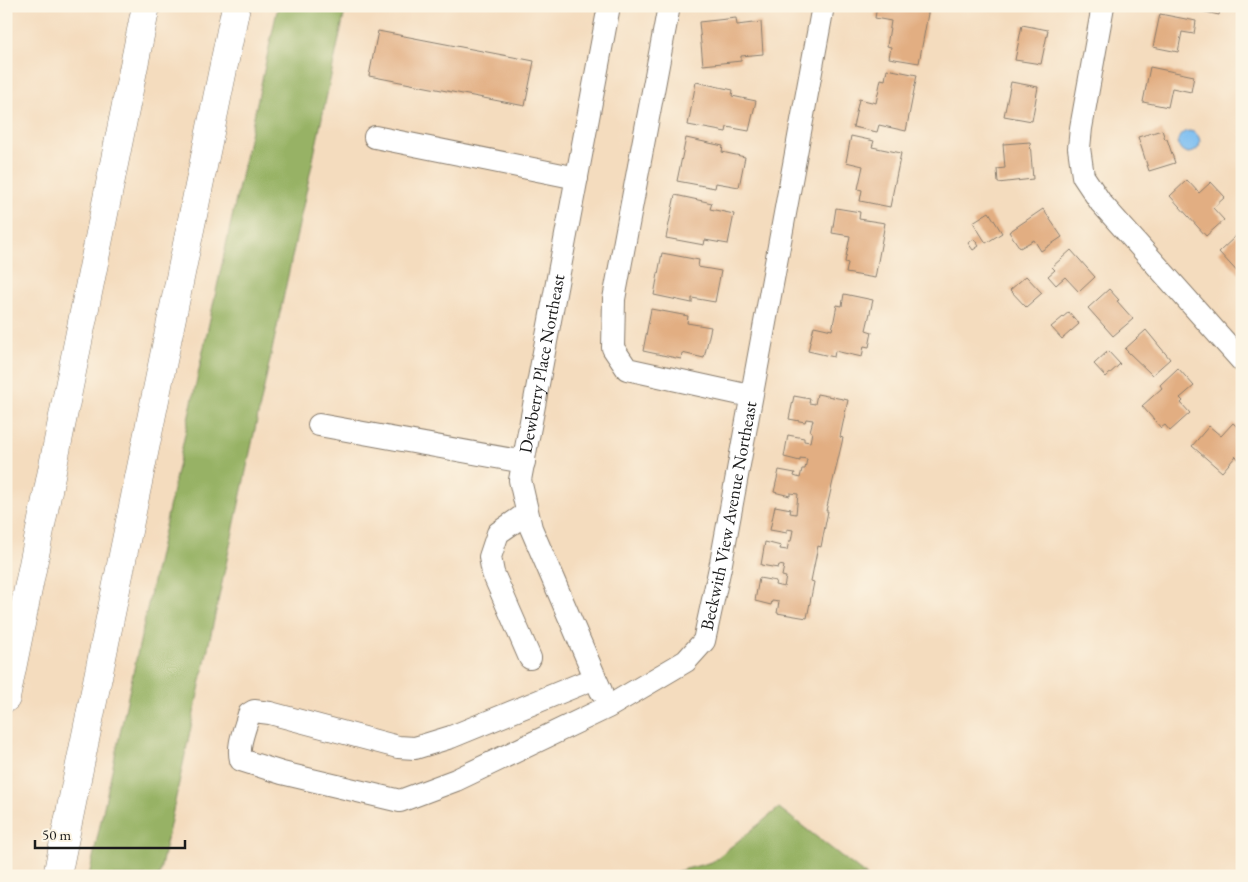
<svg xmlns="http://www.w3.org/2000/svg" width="1248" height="882" viewBox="0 0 1248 882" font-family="'EB Garamond',serif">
<rect width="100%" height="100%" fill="#fcf5e5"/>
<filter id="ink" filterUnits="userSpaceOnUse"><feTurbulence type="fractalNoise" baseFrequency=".02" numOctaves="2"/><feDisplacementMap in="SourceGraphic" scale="10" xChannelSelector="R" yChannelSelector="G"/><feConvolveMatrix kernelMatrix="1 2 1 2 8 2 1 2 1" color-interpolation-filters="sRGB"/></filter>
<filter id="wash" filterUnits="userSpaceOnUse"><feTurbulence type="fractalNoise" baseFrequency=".0096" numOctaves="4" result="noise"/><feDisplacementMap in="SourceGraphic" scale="20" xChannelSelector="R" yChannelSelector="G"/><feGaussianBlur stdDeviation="1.12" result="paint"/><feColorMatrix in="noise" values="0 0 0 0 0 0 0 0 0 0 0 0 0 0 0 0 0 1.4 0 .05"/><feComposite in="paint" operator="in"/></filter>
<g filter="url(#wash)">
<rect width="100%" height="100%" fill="#f4dcbe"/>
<g fill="#97b265" stroke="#5a6740">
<path d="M278,6h68l-187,870h-70z"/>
<path d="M779,808l88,68h-207l52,-14z"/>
</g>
<circle fill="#7cbef1" stroke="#4c6d86" cx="1189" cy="142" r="11"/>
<g id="blocks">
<g fill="#e2ae82">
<path d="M877,6h39l13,2 -10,55 -30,-5 2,-11 -4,-1 4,-25 -16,-3z"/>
<path d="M1198,6h23l-2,9 -22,-5z"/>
<path d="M1160,14l36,7 -2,13 -12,-2 -4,20 -25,-5z"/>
<path d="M736,18l1,7 24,-3 2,32 -22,2v5l-38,4 -4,-43z"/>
<path d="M1022,25l26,5 -7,34 -26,-4z"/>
<path d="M378,31l156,30 -9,45 -156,-30z"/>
<path d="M1150,67l44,9 -3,16 -19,-4 -4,19 -25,-5z"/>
<path d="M887,69l30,6 -11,56 -27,-6 -2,7 -24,-5 6,-28 17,4 5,-24 4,1z"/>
<path d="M696,82l37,8 -1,6 24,5 -7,30 -22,-4 -1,5 -38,-7z"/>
<path d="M1011,82l27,5 -6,34 -28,-5z"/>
<path d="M1162,130l3,9h2l8,24 -26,8 -11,-34z"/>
<path d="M851,136l23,5 -2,6 29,6 -11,54 -30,-6 2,-11 -4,-1 5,-23 -17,-4z"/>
<path d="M686,138l37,8 -1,6 23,5 -6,30 -23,-4 -1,5 -38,-7z"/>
<path d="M1030,142l3,37 -35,4 -1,-14 8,-1 -2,-24z"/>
<path d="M1187,180l12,13 12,-11 14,15 -12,11 11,12 -18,16 -36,-40z"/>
<path d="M675,195l37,8 -2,6 24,5 -6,30 -23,-4 -1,5 -38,-7z"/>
<path d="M836,208l24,4 -1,7 26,4 -10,55 -29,-5 2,-10 -3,-1 5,-26 -18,-3z"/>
<path d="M1043,209l19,28 -21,14 -7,-11 -14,8 -11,-16z"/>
<path d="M989,212l13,21 -16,10 -13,-21z"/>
<path d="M1238,234l4,4v39l-23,-25z"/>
<path d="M974,239l5,7 -6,4 -5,-7z"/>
<path d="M1071,250l24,27 -16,15 -14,-15 -9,8 -8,-9 7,-6 -3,-3z"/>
<path d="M662,253l37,7 -1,7 23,4 -6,31 -23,-4v5l-38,-8z"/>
<path d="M1026,276l16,17 -16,14 -16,-17z"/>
<path d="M1109,289l10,11 -2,1 16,18 -20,17 -25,-28z"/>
<path d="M844,294l29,6 -7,30 6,2 -3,15 -5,-1 -2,11 -27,-6 -1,6 -26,-6 6,-25 18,4 5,-25 5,1z"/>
<path d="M651,309l37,7 -1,7 24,4 -7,31 -22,-5 -1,6 -38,-8z"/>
<path d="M1069,312l10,12 -17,15 -11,-12z"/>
<path d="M1146,330l24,29 -18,16 -27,-26z"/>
<path d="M1108,351l12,13 -14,13 -12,-13z"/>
<path d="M1178,368l16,18 -14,12 3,3 -2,2 9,10 -20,18 -5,-6 -4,3 -19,-22 20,-18 -2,-3z"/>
<path d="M817,394l31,6 -8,37 3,1 -17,73h2l-7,36 -3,-1 -7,35 3,1 -7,36 -30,-5 2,-11 -7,-1 -1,4 -16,-4 4,-23 17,3 -1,4 9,2 2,-10 -4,-1 2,-10 -5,-1 -1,3 -17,-3 4,-23 16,4 -1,3 7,1 2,-9h2l2,-11 -6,-1v4l-17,-3 5,-24 16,3 -1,4 6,1 2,-20 -8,-1v3l-16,-4 5,-22 16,3 -1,3 6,2 2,-9h3l2,-10 -7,-1v3l-16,-4 4,-22 16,3v3l6,1 2,-10 -2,-1 3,-11 -7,-1 -1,3 -16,-3 5,-23 16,3 -1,4 6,1z"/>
<path d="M1233,423l9,8v26l-3,3 -3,-4 -14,16 -30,-26 17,-20 12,10z"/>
</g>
</g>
</g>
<g filter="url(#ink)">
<use href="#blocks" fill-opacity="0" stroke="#887c6d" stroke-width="1"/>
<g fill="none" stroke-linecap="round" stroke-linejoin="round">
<g stroke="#887c6d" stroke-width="24">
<g id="minor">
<path d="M669,6l-55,293 -1,49 14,21 123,27"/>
<path d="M1103,6l-22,122 -2,20 4,28 18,27 141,158"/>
<path d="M375,137l202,41"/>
<path d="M319,425l205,37"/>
<path d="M527,513l-29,20 -8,24 3,16 37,85"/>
<path id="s1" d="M595,678l-144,59 -36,11 -17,-1 -128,-34 -16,-2 -5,3c-4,15 -12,31 -8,46l41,13 118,28 56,-21 152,-73 78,-46 18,-20 17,-78 102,-557"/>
<path id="s2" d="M601,691l-70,-163 -11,-48 89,-474"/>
</g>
</g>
<g stroke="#887c6d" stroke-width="29">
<g id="highway">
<path d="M6,698l140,-692"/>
<path d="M57,876l179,-870"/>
</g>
</g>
<use href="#minor" stroke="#fff" stroke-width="22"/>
<use href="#highway" stroke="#fff" stroke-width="28"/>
</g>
</g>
<g text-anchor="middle" stroke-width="5" stroke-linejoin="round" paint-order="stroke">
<g font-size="18" fill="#1c1c1c" stroke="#fcf5e5">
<text dy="6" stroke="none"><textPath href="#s2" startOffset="345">Dewberry Place Northeast</textPath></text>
<text dy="6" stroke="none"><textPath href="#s1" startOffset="1050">Beckwith View Avenue Northeast</textPath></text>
</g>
</g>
<rect width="1248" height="882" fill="none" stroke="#fcf5e5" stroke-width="25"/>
<path d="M35 840v8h150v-8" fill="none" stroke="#1c1c1c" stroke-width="2.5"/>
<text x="42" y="840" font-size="15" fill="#1c1c1c" stroke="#fcf5e5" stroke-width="4" paint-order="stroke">50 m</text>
</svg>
